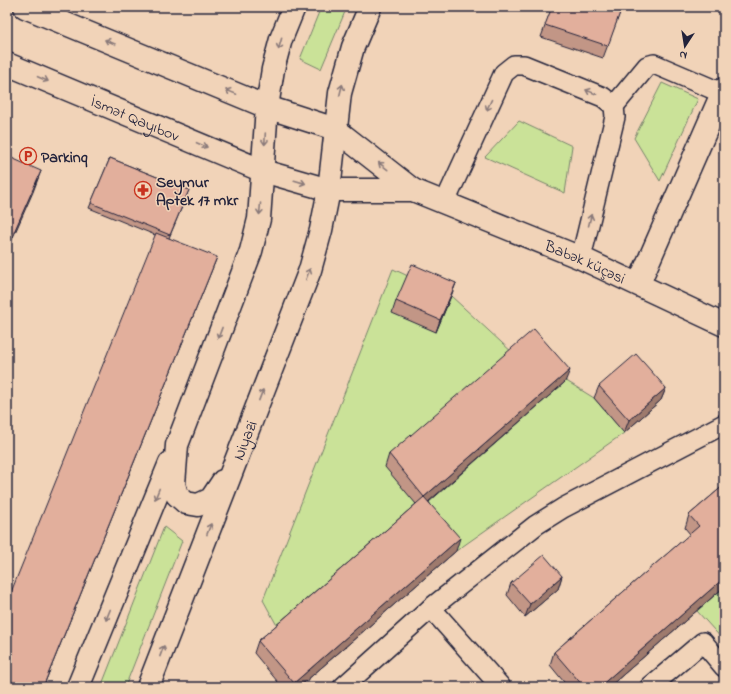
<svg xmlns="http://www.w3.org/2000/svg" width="731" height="694" viewBox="0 0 731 694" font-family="'Indie Flower',sans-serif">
<rect width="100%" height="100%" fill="#f1d3b8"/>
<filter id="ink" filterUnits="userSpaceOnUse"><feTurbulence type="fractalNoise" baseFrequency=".025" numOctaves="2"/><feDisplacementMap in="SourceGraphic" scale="8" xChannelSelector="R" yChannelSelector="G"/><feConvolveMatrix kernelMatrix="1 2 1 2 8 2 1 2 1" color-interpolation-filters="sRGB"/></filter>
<g filter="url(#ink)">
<g fill="#cae298" stroke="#76826a">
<path d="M321,7h26l-26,62 -21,-10z"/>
<path d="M662,83l36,16 -38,82 -26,-43z"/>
<path d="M519,121l53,25 -7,47 -80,-36z"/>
<path d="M393,269l58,27 63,58 46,23 34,21 30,35 -168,118 -36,-42 -140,122 -17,-31z"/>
<path d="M164,527l18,14 -57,146h-24z"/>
<path d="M724,587v54l-27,-30z"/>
</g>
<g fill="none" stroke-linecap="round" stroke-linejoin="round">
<g stroke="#22223b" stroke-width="22">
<g id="lane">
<path d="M614,106l33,-40 7,-2 68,29"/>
<path d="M445,202l59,-129 10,-8h10l79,32 11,9 1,11 -34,141"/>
<path d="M431,608l105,-83 27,-17 161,-84"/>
<path d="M343,687l88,-79 70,79"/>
<path d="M650,687l53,-45 21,25"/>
</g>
</g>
<g stroke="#22223b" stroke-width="25">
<path id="street" d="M639,283l85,-194"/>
</g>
<g stroke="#22223b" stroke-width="25">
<g id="secondary">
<path id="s1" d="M25,7l242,100 68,22 78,61 168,68 143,67"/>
<path id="s2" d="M7,64l256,107 66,19h84"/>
<path d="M223,481l-12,18 -13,6 -12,-2 -9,-8 -3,-11 3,-39 74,-194 8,-32 8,-112 6,-38 8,-30 13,-32"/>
<path d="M78,687l92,-224"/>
<path id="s3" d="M148,687l162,-417 11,-40 8,-40 11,-97 13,-46 17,-40"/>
</g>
</g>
<use href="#lane" stroke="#f1d3b8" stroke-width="19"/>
<use href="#street" stroke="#f1d3b8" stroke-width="22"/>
<use href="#secondary" stroke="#f1d3b8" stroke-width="22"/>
</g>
<g fill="#c29686" stroke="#22223b">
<path d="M552,7h70l-19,51 -62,-21z"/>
<path d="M110,158l79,32 -20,48 43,31 -57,-34 -66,-27z"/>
<path d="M456,283l-5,13 -15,36 -44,-19 4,-12z"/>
<path d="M565,382l-136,120 27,49 -157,136h-17l-28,-34 4,-12 158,-137 -31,-37 4,-13z"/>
<path d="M599,386l67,2 -5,12 -37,33 -30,-35z"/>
<path d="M724,450v7l-2,-2z"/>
<path d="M724,485v102l-115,100h-41l-18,-22 4,-13 136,-118 -5,-6 4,-13z"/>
<path d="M562,576l-4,13 -33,28 -18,-22 4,-12z"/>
</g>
<g fill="#9e7a6d" stroke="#22223b">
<path d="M41,171l-8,21 -26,59v-3z"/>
<path d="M217,257l-5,12 -169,418z"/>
<path d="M456,283l-5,13 -15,36 4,-12z"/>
<path d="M570,370l-5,12 -145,127 4,-12z"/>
<path d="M666,388l-5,12 -37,33 5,-13z"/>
<path d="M460,538l-4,13 -157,136h-7l2,-4z"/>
<path d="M562,576l-4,13 -33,28 5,-13z"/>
<path d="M724,578v9l-115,100h-10z"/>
</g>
<g fill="#e2af9c" stroke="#22223b">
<path d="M552,7h70l-14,39 -63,-21z"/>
<path d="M7,156l34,15 -34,77z"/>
<path d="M110,158l79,32 -19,45 -79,-32z"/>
<path d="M156,233l61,24 -174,430h-36v-85z"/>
<path d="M412,264l44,19 -16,37 -44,-19z"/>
<path d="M534,329l36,41 -146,127 -35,-43z"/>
<path d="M636,354l30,34 -37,32 -30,-34z"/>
<path d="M724,485v93l-125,109h-15l-30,-35 145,-126 -10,-11z"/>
<path d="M424,497l36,41 -166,145 -36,-42z"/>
<path d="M544,555l18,21 -32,28 -19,-21z"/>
<path d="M294,683l3,4h-8z"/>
</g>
<defs><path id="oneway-shaft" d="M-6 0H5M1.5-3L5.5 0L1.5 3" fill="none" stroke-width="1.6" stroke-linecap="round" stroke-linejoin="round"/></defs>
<g stroke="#8a7a7a">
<use href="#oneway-shaft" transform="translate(110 42) rotate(-157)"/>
<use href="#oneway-shaft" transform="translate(280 44) rotate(106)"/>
<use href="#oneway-shaft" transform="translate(43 79) rotate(23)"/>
<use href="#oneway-shaft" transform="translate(341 90) rotate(-76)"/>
<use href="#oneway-shaft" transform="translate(231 92) rotate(-158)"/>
<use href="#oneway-shaft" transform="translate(591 92) rotate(-158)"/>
<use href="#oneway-shaft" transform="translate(489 105) rotate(115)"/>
<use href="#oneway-shaft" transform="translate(265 139) rotate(93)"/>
<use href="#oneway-shaft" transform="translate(202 145) rotate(23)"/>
<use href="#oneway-shaft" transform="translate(383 166) rotate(-142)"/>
<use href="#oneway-shaft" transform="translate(300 182) rotate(16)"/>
<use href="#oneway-shaft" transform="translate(260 209) rotate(95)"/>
<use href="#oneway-shaft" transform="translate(590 220) rotate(-76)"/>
<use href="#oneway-shaft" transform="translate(308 274) rotate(-69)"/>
<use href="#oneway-shaft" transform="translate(220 333) rotate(111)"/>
<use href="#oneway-shaft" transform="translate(261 395) rotate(-69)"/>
<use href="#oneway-shaft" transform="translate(157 494) rotate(112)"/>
<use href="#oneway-shaft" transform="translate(209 529) rotate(-69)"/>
<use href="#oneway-shaft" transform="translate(108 615) rotate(112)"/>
<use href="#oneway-shaft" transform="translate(162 651) rotate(-69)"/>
</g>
</g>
<defs>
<g id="parking-ring" transform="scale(0.9)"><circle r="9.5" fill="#f1d3b8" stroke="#c8321e" stroke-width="1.5"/><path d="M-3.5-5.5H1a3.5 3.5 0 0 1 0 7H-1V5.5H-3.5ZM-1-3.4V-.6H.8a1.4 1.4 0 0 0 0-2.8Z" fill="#c8321e"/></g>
<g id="pharmacy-ring" transform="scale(0.9)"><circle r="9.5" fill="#f1d3b8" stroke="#c8321e" stroke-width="1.5"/><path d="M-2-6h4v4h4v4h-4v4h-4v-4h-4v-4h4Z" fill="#c8321e"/></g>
</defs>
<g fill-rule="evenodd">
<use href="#parking-ring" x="28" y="156"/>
<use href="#pharmacy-ring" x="143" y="190"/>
</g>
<g text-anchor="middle" stroke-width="3" stroke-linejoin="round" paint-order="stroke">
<g font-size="16" fill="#22223b" stroke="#f1d3b8">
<text dy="6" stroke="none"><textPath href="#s2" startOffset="139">İsmət Qayıbov</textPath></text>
<text dy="6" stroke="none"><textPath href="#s1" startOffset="619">Babək küçəsi</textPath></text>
<text dy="6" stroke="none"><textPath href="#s3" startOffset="265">Niyazi</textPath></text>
</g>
<g font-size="16" font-weight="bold" fill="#22223b" stroke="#f1d3b8" text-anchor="start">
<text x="41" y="162">Parkinq</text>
<text x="156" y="187">Seymur<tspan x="156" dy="18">Aptek 17 mkr</tspan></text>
</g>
</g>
<rect width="731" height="694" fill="none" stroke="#f1d3b8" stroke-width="24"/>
<rect x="12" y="12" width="707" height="670" fill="none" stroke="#22223b" stroke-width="1.5" filter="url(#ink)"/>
<g transform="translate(685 46) rotate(192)" stroke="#f1d3b8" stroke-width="3" paint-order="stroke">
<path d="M0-3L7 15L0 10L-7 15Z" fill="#22223b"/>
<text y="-6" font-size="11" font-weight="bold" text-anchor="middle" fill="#22223b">N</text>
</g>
</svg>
